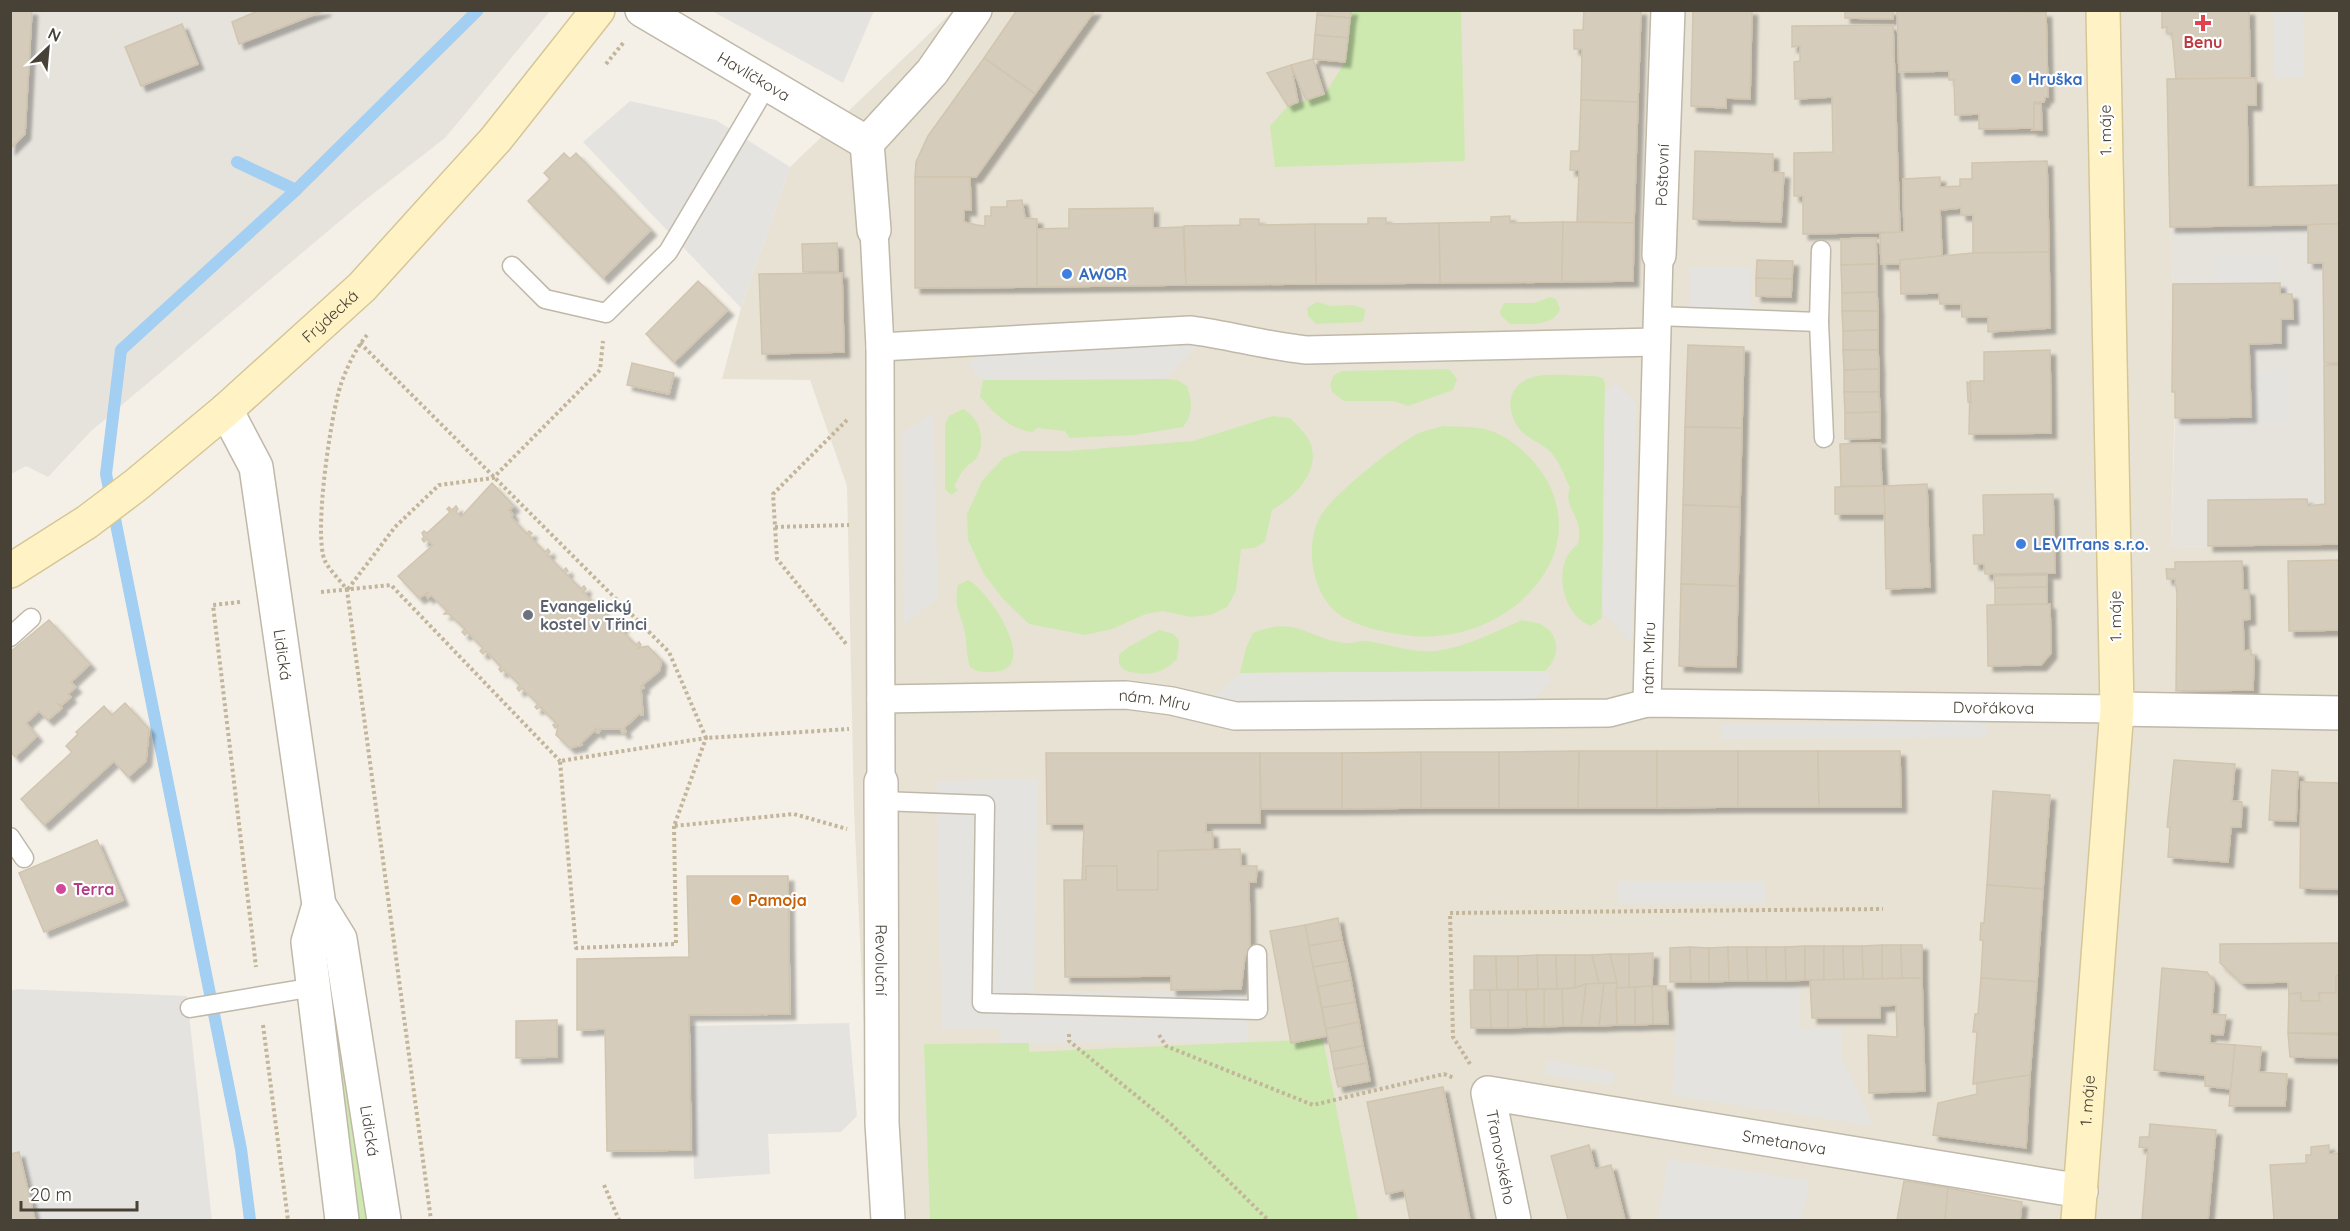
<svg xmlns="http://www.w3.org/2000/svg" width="2350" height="1231" viewBox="0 0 2350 1231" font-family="Quicksand,sans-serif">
<defs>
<filter id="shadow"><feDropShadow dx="5.5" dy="5.5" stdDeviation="1.5" flood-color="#0004"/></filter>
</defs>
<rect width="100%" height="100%" fill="#f4f0e7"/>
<path fill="#e8e2d5" d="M953,11h1386v213l-169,3 3,57 -1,107 3,1 -4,155 168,-3v676h-1466l-19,-410 -7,-324 -37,-106 -88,-1 19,-71 49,-141z"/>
<g fill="#e6e2dc">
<path d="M11,11h539l-105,127 -85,66 -269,227 -43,46 -22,-11 -15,8z"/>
<path d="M2339,224v320l-168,3 4,-129 75,-1 -1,-73 32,-1v-24h12v-14l-2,-11h-11v-11l-107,1 -3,-57z"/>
</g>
<g fill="#cde9af">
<path d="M1352,11h109l4,150 -190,6 -5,-41 18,-20 37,-12 20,-32z"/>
<path d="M1550,297l6,2 4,10c-6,18 -34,15 -50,15l-9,-8 -1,-5 4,-8h30z"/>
<path d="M1317,302l14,4 22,-1 12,4 -1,10 -2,3 -46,2 -8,-8 -1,-8z"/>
<path d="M1446,369l4,1 7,9 -4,11 -45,16 -15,-5h-49l-12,-9 -2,-8 4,-9 8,-4z"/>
<path d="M1595,376l8,2 2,6 -3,234 -11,8c-30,-11 -40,-63 -13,-82 7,-28 -16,-35 -8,-56 -5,-11 -10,-24 -17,-33 -9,-12 -25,-14 -35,-28 -12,-18 -11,-40 12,-49 13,-6 49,-2 65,-2z"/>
<path d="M1165,379l12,1 10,6c5,16 7,26 -4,41l-48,8 -66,3 -4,-7 -28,-3 -4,4c-23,-2 -39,-19 -53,-35l3,-17z"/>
<path d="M963,409c16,8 24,31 14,48 -1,4 -7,6 -10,9 -6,6 -9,13 -13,20l4,4 -7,5 -6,-6v-64l4,-9z"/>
<path d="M1273,416l17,2c7,7 18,17 21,27 9,28 -18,53 -39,65l-7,32 -11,6 -13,1 -5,42 -9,16 -16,8 -20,2 -28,-6 -17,3 -34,15 -27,6 -56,-11 -26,-25 -19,-25 -16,-34 -1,-26 15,-33 21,-23 18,-7h46l126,-10z"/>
<path d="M1443,426c13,1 28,0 41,3 23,5 43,23 57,42 54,79 -24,160 -105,165 -20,2 -40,-2 -59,-6 -12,-3 -31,-9 -41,-18 -26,-23 -32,-72 -13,-100 14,-20 68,-63 90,-76 9,-5 20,-7 30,-10z"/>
<path d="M968,580c22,11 75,92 24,92 -10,0 -14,0 -22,-5 -4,-12 -3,-23 -5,-34 -4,-21 -12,-24 -7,-48z"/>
<path d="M1522,620c6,2 15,2 20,5 20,11 17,33 3,46l-305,2 6,-25 7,-15c44,-18 52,5 92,10 8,1 16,-3 23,-2 22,4 45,12 68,10 30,-4 59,-19 86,-31z"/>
<path d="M1159,630l15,4 5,7 -2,18c-16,16 -31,18 -53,11l-5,-6v-9l8,-7z"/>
<path d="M327,982h9l34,238h-13z"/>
<path d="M1323,1039l35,181h-428l-6,-176 105,-1v9z"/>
</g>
<g fill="#e5e3df">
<path d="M712,11h162l-31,72z"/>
<path d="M2274,11h29l1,67h-30z"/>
<path d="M630,101l86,19 74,47 -49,141 -158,-166z"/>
<path d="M2277,256v27l-62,1 -1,-27z"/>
<path d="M1689,267l62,1v41l-62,-1z"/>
<path d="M1197,346l-32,33 -182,1 -15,-14 17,-18z"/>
<path d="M2250,371h36l1,51 -36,1z"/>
<path d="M1616,382l20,21 -4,241 -30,-32 3,-220z"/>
<path d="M933,412l5,186 -34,27 -2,-192z"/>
<path d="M1545,671l7,8 -21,23 -291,1 -27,-6 27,-24z"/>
<path d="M1986,722l1,15 -266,2v-15z"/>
<path d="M1038,779l-4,213 210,1 5,49 -249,1 -1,-15 -57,1 -6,-248z"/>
<rect x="1618" y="881" width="147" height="23"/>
<path d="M1799,987l1,42 42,-1v30l32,68 -202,-31 7,-106z"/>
<path d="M17,989l170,7 25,224h-201l-1,-229z"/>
<path d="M849,1023l8,93 -16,16 -73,2 2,40 -76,5 -3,-153z"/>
<path d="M1547,1060l68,12 -2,13 -68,-11z"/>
<path d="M1668,1159l141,22 -7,39h-144z"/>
</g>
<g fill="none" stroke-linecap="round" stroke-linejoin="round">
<g stroke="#a2cff2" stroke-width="12">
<path d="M237,162l59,28 182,-180"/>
<path d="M250,1220l-9,-71 -135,-675 15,-124 175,-160"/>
</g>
</g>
<g fill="#d6ccbc" stroke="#d1c5af" stroke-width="1.5" filter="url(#shadow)">
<path d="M10,10h22l-7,124 -15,15z"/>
<path d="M260,10h66l-87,34 -7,-22z"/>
<path d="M1017,10h78l-60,84 -51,-36z"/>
<path d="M1318,10h34l-2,8 -33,-3z"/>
<path d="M1584,10h57l-3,92 -57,-2 1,-51h-8v-19h9z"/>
<path d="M1693,10h59l-2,89 -24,-1v10l-35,-2z"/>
<path d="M1845,10h48v9l-48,-1z"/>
<path d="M1897,10l149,2 2,85h-3l-1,5h-10v26l-55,1v-15l-24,1 -1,-35h-5v-9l-50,1z"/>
<path d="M2249,10l1,68 -74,1 -4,-46h-5v-6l-5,1v-17z"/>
<path d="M1317,15l33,3 -2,20 -33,-3z"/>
<path d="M182,24l16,40 -57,22 -16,-39z"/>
<path d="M1893,25l7,207 -97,2v-38h-9v-43l39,-1 -1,-55 -37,2 -1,-37 6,-1v-15l-8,1v-21z"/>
<path d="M1315,35l33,3 -3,24 -32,-3z"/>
<path d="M984,58l51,36 -59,83h-61l1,-15 12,-26z"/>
<path d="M1313,59l11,35 -18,6 -15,-35z"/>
<path d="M1291,65l7,37 -10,4 -21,-33z"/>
<path d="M2256,78v27h-9l1,82 92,-2v39l-170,3 -3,-148z"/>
<path d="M1581,100l57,2 -4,121 -57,-1 2,-52h-9l1,-19h8z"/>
<path d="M2034,104h7l1,26h-10l2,-2z"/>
<path d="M1695,151l78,3v18l11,1 -3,49 -88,-3z"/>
<path d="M564,153l6,6 6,-6 75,77 -48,48 -75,-77 22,-22 -6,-6z"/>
<path d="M2047,161l2,91 -76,1v-38h-12v-7l-21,2 2,46 -42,4v4h-19l-1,-31 24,-1 -1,-53 37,-2v10l20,-1v-7h12v-16z"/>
<path d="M915,177h55l1,33h-7v12l13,3 8,1v-10h6v-9h16v-6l15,-1 3,18 12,1v68l-122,1z"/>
<path d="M1153,208v20l30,-1 3,58 -149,2v-58l32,-1v-19z"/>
<path d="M1510,216v7l53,-1 -1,60 -122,1 -1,-60 52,-1v-5z"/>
<path d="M1368,218h18v6l53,-1 1,60 -124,1 -1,-60h53z"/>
<path d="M1240,219h19v6l56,-1 1,60 -130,1 -2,-59 56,-1z"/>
<path d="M1563,222l71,1 -1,58 -71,1z"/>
<path d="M2322,224h18v139h-16l-1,-100h-15v-38z"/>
<path d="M1876,238l1,26 -36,1v-26z"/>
<path d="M837,243l1,28 -35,1 -1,-28z"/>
<path d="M2049,252l1,76 -62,4v-15h-26l-1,-13h-21l-1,-11 -38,1 -1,-34 73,-7z"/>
<path d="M1757,260l36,1 -1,18 -36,-1z"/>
<path d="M1877,264v28l-35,1 -1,-28z"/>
<path d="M842,273l2,79 -82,2 -3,-80z"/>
<path d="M1756,278l36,1 -1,18 -35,-1z"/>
<path d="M698,281l30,29 -54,52 -28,-28z"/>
<path d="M2280,283v11h12l1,25h-12v24l-32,1 2,73 -76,1v-26h-3l1,-108z"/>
<path d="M1877,292l1,19h-36v-18z"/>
<path d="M1842,311h36v19l-35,1z"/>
<path d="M1878,330v20h-35v-19z"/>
<path d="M1688,345l56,2 -2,81 -57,-1z"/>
<path d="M1843,350h35l1,19 -35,1z"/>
<path d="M2050,350l1,83 -82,1 1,-53h14v-29z"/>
<path d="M632,363l42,10 -5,21 -42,-9z"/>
<path d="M2324,365h16v179l-132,2v-46l99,-1 1,7 17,-2z"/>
<path d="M1879,369v23h-35v-22z"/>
<path d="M1967,382l3,1 1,19h-3z"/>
<path d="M1844,392h35l1,20 -35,1z"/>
<path d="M1880,412v26l-35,1v-26z"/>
<path d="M1685,427l57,1 -2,79 -57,-2z"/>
<path d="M1880,443l2,43h-41l-1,-42z"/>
<path d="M492,483l22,23 -5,4 4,5 -2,2 16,17 2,-3 3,2 -3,3 16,16 3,-3 2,3 -3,3 16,16 3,-3 2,3 -3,2 16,16 3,-3 2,3 -3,3 16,16 3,-3 2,3 -2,3 16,15 2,-2 3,2 -3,3 16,16 3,-3 2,3 -3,3 10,-2 13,14 -1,10 -20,17 3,-2 1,3 -3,1 2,26 -4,-1 -15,14 2,4 -4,1 -1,-4h-21l-1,4 -3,-1 1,-4 -16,15 1,2 -12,3 -14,-13 2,-10 -3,3 -2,-3 3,-2 -16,-16 -3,2 -2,-2 3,-3 -16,-16 -3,3 -2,-3 3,-3 -16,-15 -3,2 -2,-3 2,-2 -15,-16 -3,3 -3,-3 3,-3 -16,-16 -2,3 -3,-3 3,-3 -16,-15h-5l3,-3 -16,-16 -3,3 -2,-3 3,-3 -10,6 -21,-22 35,-31 -6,-6 -3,3 -2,-3 2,-2 -2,-4 2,-2 3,2 23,-21 -3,-3 2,-2 3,3 4,-4 2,3 -2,3 5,5z"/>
<path d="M1927,484l3,103 -44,2 -2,-103z"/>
<path d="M1884,486l1,28h-50v-27z"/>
<path d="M2053,494l2,79 -70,1 -1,-10h-10l-1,-29h11l-1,-40z"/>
<path d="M1683,505l57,2 -2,79 -57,-2z"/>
<path d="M2340,560v70l-51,1 -1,-70z"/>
<path d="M2242,561l1,29h6l1,29 -7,1 1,31 7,-1v5h3l-1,35 -77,1 1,-97 -2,-15h-8l-1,-10h9v-7z"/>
<path d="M2047,575v12l-52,1 -1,-12z"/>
<path d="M1681,584l57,2 -2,81 -57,-1z"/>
<path d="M2047,587v17l-52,1v-17z"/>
<path d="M2050,604l1,49 -10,12 -53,1 -1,-61z"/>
<path d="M49,620l41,44 -19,18 5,5 -8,7 3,3 -9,8 -4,-1 4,4 -14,12 -9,-9 -13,12 11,13 -22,21 -5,-6v-99z"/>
<path d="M125,703l24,26 -3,32 -18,16 -14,-16 -70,64 -23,-26 51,-47 -6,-6 12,-12 -2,-2 28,-26 8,9z"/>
<path d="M1579,751h78v57h-79z"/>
<path d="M1579,751l-1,57h-79v-56z"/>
<path d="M1657,751h81v56l-81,1z"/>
<path d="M1738,751h80l1,56h-81z"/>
<path d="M1818,751h82l1,56h-82z"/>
<rect x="1421" y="752" width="78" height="56"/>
<path d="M1421,752v56l-79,1v-56z"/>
<path d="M1046,753h214v70h-54v9h6l1,17 -55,2v39h-41v-24h-31v14h-4l2,-56h-37z"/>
<path d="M1260,753h82v56h-81z"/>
<path d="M2174,760l61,4 -3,37 10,1 -1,25h-10l-3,35 -60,-5 2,-30h-3z"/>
<path d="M2272,770l26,2 -2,49 -27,-1z"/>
<path d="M2301,782l39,1v106l-40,-1z"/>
<path d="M1993,791l57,4 -7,94 -56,-4z"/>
<path d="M97,840l26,60 -79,32 -25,-59z"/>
<path d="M1240,849l1,17h16l-1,16h-7l1,74h-5l-4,33 -70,1v-14l-106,1 -1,-97h22v-14h31v24h41v-39z"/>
<path d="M687,876h101l2,138 -101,1 2,135 -84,1 -2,-122 -28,1v-71l112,-2z"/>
<path d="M1987,885l56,4 -6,93 -56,-4 2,-38h-3l1,-17h3z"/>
<path d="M1338,918l4,22 -33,6 -4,-21z"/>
<path d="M1305,925l22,111 -36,7 -21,-112z"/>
<path d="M1342,940l5,21 -34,6 -4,-21z"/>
<path d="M2340,943v33h-4v17h-17l1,8h-19v-8l-12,1 -1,-12 -46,1 -22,-20v-19z"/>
<path d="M1882,945h19l1,33 -20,1z"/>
<path d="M1882,945v34h-19l-1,-33z"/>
<path d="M1901,945h21v33h-20z"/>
<path d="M1805,946v34l-19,1 -1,-34z"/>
<rect x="1805" y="946" width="19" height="34"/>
<path d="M1824,946h19l1,33 -20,1z"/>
<path d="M1843,946h19l1,33h-19z"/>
<path d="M1690,947l1,35h-21v-34z"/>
<path d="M1690,947l19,1v34h-18z"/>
<path d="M1728,947l1,34 -20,1v-34z"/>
<path d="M1728,947h19l1,34h-19z"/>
<path d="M1747,947h19l1,34h-19z"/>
<path d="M1766,947h19l1,34h-19z"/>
<path d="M1653,953l-1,33 -23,2v-34z"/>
<path d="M1610,954h19v34h-13z"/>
<path d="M1610,954l7,29 -18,1 -7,-29z"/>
<path d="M1537,955h19l1,34h-19z"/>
<path d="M1537,955l1,34h-20v-33z"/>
<path d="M1556,955h19v33l-18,1z"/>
<path d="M1575,955h17l7,29h-13l-11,4z"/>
<path d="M1474,956h22l1,34h-23z"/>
<path d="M1496,956h22v33l-21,1z"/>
<path d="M1347,961l4,19 -33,7 -5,-20z"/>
<path d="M2162,968l45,4 7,10 -2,32 14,1 -3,20 -13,-1v9l25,2 -4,44 -26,-3v-11l-51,-5z"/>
<path d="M2336,976h4v57h-52l1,-39 12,-1v8h19l-1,-8h17z"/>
<path d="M1922,978l3,113 -56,2 -1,-58 29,2 -1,-32 -16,1v12h-68l-2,-38z"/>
<path d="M1981,978l56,4 -7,93 -57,9 4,-52h-4l2,-18h3z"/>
<path d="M1351,980l4,22 -33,6 -4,-21z"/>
<path d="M1604,983l-5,43h-18l5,-42z"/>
<path d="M1604,983h13v42l-18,1z"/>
<path d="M1586,984l-5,42h-18l-1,-37 13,-1z"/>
<path d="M1652,986h14l2,38h-15z"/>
<path d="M1652,986l1,38 -18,1v-38z"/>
<path d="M1635,987v38h-18l-1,-37z"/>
<path d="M1544,989h18l1,37 -19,1z"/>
<path d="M1544,989v38h-17l-1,-37z"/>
<path d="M1470,990h20l1,38h-20z"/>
<path d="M1490,990h18v38h-17z"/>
<path d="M1508,990h18l1,37 -19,1z"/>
<path d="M1355,1002l4,20 -33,7 -4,-21z"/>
<path d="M557,1020v37l-41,1v-37z"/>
<path d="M1359,1022l4,24 -32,6 -5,-23z"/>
<path d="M2288,1033l52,2v23l-50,-1z"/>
<path d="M2235,1045l26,2 -2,25 28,2 -2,32h-56z"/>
<path d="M1363,1046l4,17 -33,6 -3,-17z"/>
<path d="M1367,1063l3,18 -32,6 -4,-18z"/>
<path d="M2030,1075l-4,73 -93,-13 5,-32 39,-9v-11z"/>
<path d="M1443,1087l27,133h-60l-6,-30 -18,4 -19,-92z"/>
<path d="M2150,1124l66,6 -8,90h-66l6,-72 -9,-1 1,-10h9z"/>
<path d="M1589,1145l6,24 16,-4 14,55h-57l-17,-64z"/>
<path d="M2329,1145v9l11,-1v67h-66l-4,-55 36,-2v-8h5v-8z"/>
<path d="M19,1152l16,68h-25v-66z"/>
<path d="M1904,1181l44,7 -3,32h-48z"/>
<path d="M1948,1188l74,14 -2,18h-75z"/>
</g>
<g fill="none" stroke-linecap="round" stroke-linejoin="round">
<g stroke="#c0b8a9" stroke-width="21">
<g id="service">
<path d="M512,266l33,33 61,14 62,-61 99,-167"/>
<path d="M1656,316l163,6 2,-72"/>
<path d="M1819,322l5,116"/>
<path d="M10,637l21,-19"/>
<path d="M882,801l103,4 -3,198 276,7 -1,-56"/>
<path d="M10,837l14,21"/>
<path d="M190,1008l124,-21"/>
</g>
</g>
<g stroke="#c0b8a9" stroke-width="30">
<g id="pedestrian">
<path d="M874,230l6,117 1,435"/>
<path d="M880,347l310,-17c39,5 77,16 116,20l350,-8"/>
<path id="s1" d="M881,699l245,-4 46,6 63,15 374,-3 38,-10 470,6"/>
<path id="s2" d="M1647,703l12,-448"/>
</g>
</g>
<g stroke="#c0b8a9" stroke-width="36">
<g id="minor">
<path id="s3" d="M642,10l225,133"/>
<path d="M874,230l-7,-87 65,-71 43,-62"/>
<path id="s4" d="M1659,255l9,-245"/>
<path d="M2117,709l223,4"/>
<path id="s5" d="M881,782l1,341 6,97"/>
<path id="s6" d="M1514,1220l-26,-127 593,98"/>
</g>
</g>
<g stroke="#c0b8a9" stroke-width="36">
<g id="tertiary">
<path id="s7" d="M226,410l30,57 63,438 21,34 44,281"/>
<path d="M319,905l-11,37 34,278"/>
</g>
</g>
<g stroke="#d5c696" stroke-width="36">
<g id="secondary">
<path id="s8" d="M10,571l77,-49 49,-37 90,-75 136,-123 134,-148 102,-129"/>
<path id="s9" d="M2078,1220l39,-511 -14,-699"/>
</g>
</g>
<g stroke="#c2b59a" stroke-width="4" stroke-dasharray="3 3" stroke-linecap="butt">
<path d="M606,64l18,-22"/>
<path d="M367,335c-11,13 -20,32 -26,49 -10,29 -28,151 -16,177 5,10 16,20 22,29l84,630"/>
<path d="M360,343l309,309 37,86 143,-9"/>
<path d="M847,420l-74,74 4,65 70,86"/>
<path d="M775,527l74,-2"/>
<path d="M348,589l47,-62 44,-42 54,-7 107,-108 3,-29"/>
<path d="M321,592l70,-7 169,176"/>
<path d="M240,602l-27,3 43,362"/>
<path d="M674,826l2,118 -100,4 -16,-187 146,-23 -32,88 120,-12 53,15"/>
<path d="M263,1025l25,195"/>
<path d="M1069,1034v7l102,83 97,96"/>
<path d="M1159,1035l7,11 147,59 131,-31 10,4"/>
<path d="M1470,1064l-17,-27 -3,-124 433,-4"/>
<path d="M604,1185l15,35"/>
</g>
<use href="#service" stroke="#fff" stroke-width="18"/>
<use href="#pedestrian" stroke="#fff" stroke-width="27"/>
<use href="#minor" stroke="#fff" stroke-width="33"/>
<use href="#tertiary" stroke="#fff" stroke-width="33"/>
<use href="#secondary" stroke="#fff3c6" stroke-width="33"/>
</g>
<path fill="#e0444e" stroke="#fff" stroke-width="2" d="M2200 14h6v6h6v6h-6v6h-6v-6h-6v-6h6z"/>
<g fill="#3f7fe0" stroke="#fff" stroke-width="2">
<circle cx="2016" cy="79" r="6"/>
<circle cx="1067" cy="274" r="6"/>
<circle cx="2021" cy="544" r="6"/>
</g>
<circle fill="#6b7280" stroke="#fff" stroke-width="2" cx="528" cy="615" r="6"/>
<circle fill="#d1479c" stroke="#fff" stroke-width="2" cx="61" cy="889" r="6"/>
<circle fill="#e8710a" stroke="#fff" stroke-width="2" cx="736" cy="900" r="6"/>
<g text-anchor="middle" stroke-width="4.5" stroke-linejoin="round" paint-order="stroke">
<g font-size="16" font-weight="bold" fill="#be3a42" stroke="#fff">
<text x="2203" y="48">Benu</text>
</g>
<g font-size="16" fill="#474136" stroke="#fff">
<text dy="6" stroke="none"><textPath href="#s3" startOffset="130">Havlíčkova</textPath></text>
<text transform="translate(2105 130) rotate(-91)" y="6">1. máje</text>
<text dy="6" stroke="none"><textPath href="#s4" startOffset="80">Poštovní</textPath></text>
<text dy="6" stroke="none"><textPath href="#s8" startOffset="410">Frýdecká</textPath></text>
<text transform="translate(2115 616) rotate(-91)" y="6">1. máje</text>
<text dy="6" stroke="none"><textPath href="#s7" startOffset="254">Lidická</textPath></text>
<text dy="6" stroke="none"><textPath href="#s2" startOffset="45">nám. Míru</textPath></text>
<text dy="6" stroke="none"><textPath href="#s1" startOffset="274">nám. Míru</textPath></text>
<text dy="6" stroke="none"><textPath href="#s1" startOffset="1116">Dvořákova</textPath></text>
<text dy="6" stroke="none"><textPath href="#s5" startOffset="178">Revoluční</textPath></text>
<text dy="6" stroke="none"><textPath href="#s9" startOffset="120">1. máje</textPath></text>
<text dy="6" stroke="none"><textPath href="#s7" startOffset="741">Lidická</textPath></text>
<text dy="6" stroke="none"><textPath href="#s6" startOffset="430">Smetanova</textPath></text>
<text transform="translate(1501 1157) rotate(79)" y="6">Třanovského</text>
</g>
<g font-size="16" font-weight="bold" fill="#366cbe" stroke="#fff" text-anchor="start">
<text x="2028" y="85">Hruška</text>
<text x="1079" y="280">AWOR</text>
<text x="2033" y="550">LEVITrans s.r.o.</text>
</g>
<g font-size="16" font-weight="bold" fill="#5b616d" stroke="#fff" text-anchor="start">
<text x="540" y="612">Evangelický<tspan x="540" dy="18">kostel v Třinci</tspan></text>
</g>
<g font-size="16" font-weight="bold" fill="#b23c85" stroke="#fff" text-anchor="start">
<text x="73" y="895">Terra</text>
</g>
<g font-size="16" font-weight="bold" fill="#c56008" stroke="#fff" text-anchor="start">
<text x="748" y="906">Pamoja</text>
</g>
</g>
<rect width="2350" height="1231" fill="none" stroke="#474136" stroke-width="24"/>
<g transform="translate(48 48) rotate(26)" stroke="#ffffff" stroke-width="4.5" paint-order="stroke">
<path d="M0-4.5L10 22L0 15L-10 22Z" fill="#474136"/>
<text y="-9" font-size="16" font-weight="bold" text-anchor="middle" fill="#474136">N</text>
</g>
<path d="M21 1201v9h116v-9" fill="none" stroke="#474136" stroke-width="3"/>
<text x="30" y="1201" font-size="18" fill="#474136" stroke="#ffffff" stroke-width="4.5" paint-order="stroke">20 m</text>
</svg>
